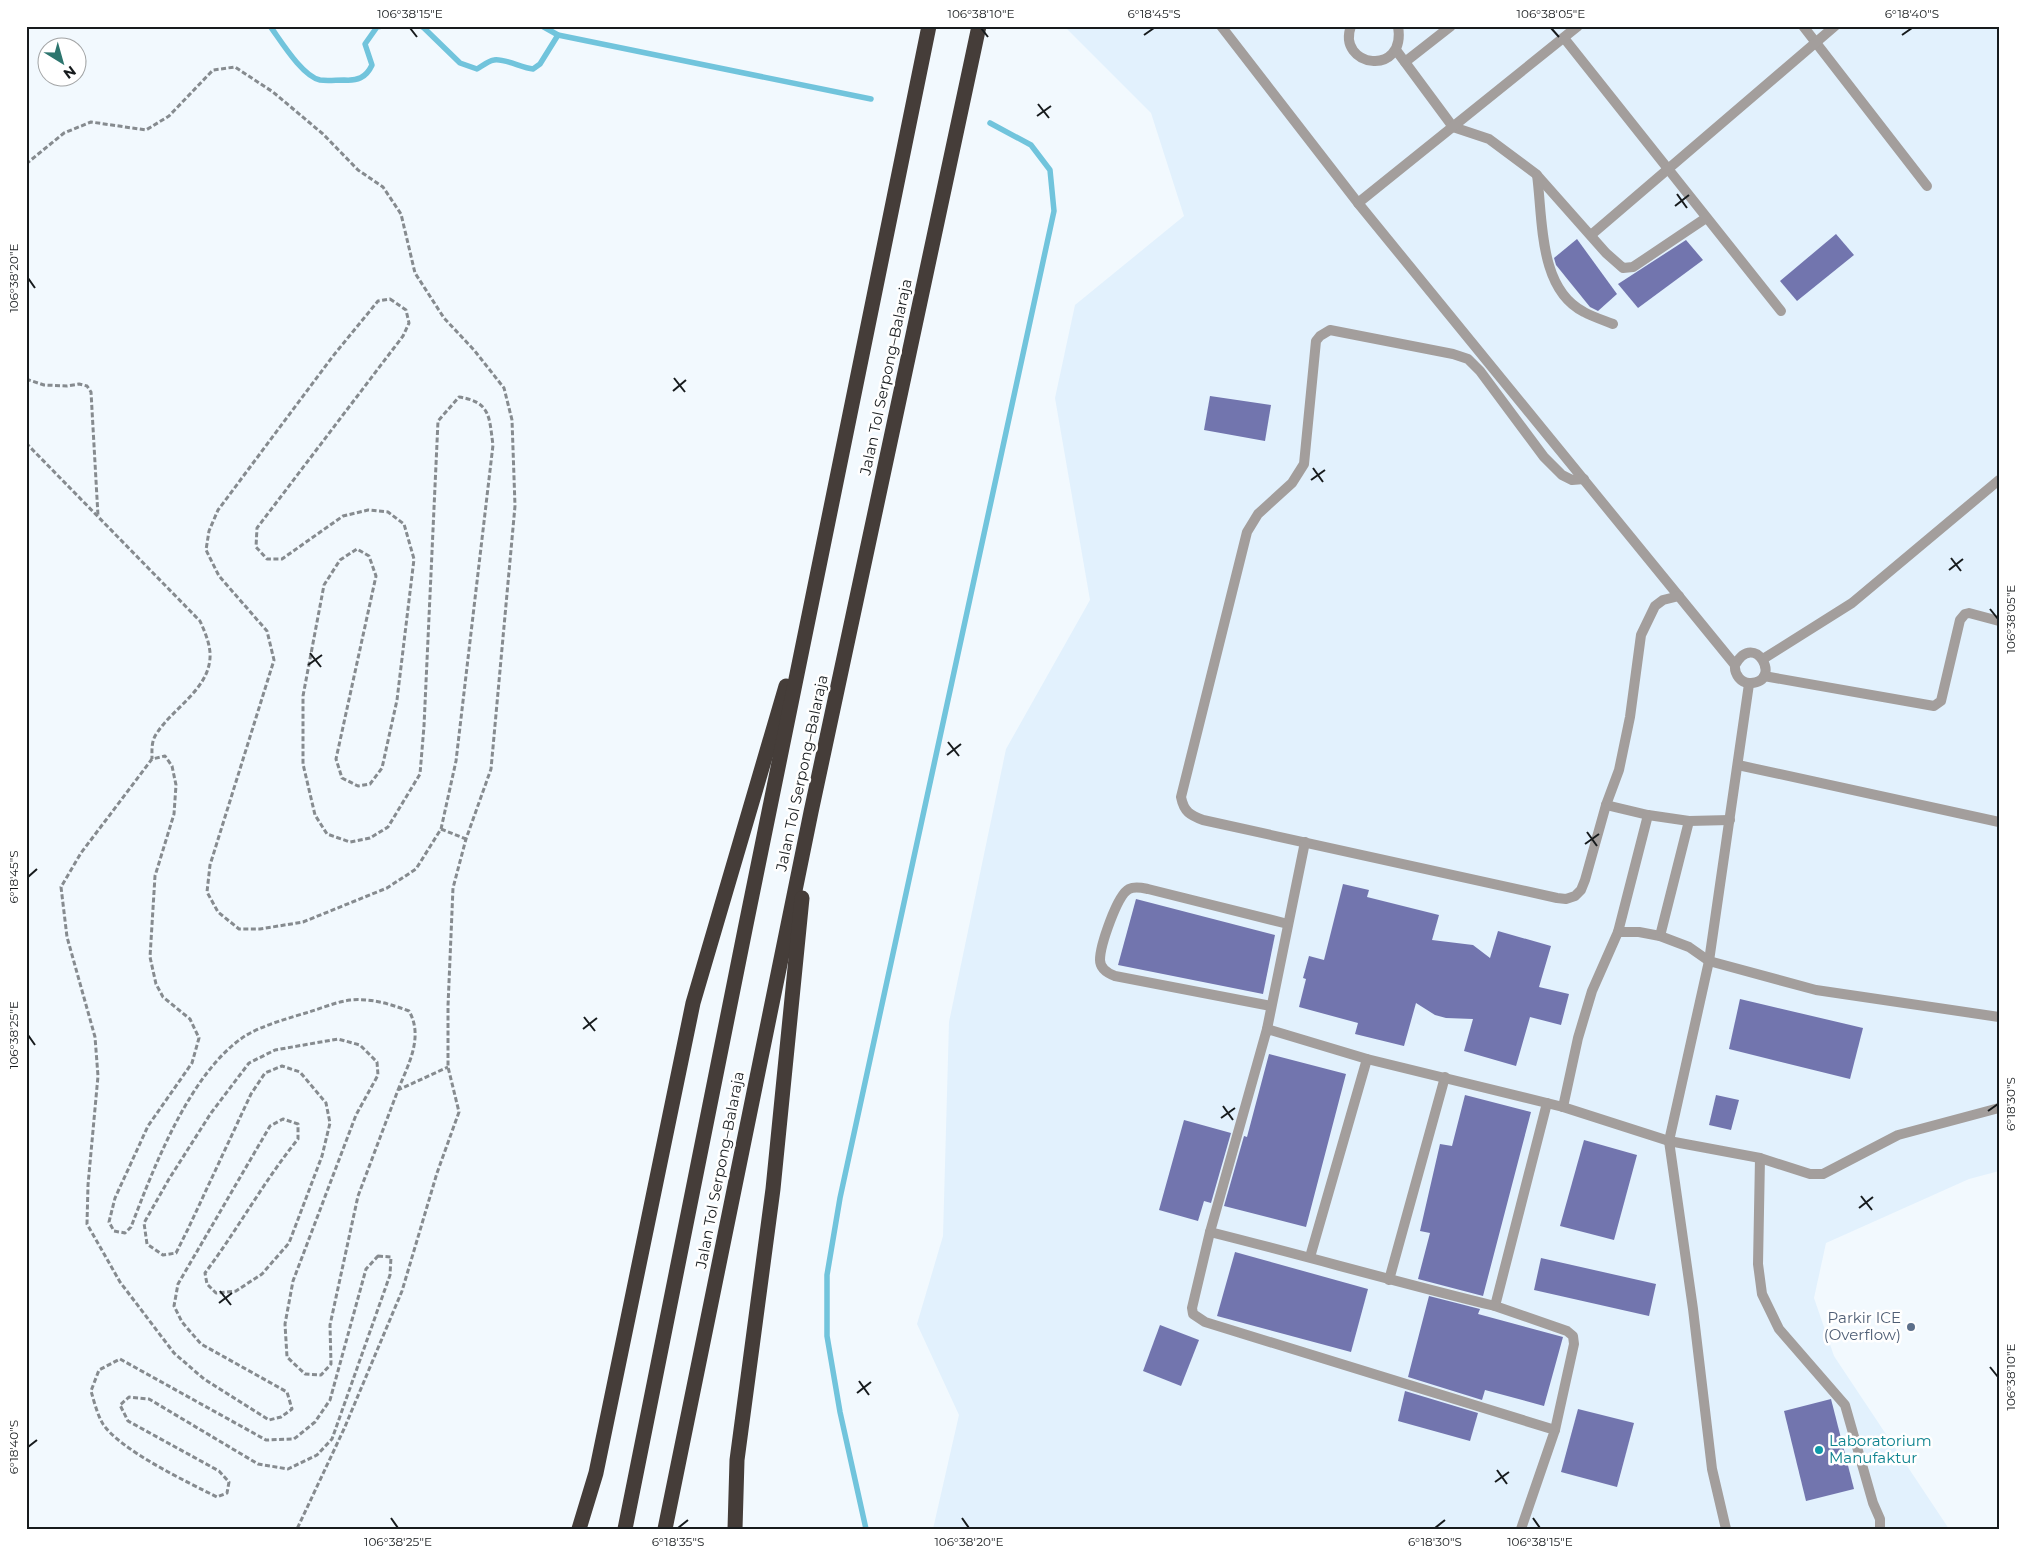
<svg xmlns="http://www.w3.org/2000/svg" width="2025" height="1555" viewBox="0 0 2025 1555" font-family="Montserrat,sans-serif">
<rect width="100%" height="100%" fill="#f2f9fe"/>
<path fill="#e2f1fd" d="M1064,26h935v1145l-30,8 -143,64 -12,55 20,58 115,173h-1016l26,-114 -42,-91 26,-88 6,-214 57,-273 84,-149 -35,-202 20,-93 109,-89 -33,-103z"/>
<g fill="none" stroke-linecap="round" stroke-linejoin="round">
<g stroke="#71c4dc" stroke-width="5.5">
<path d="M270,26c11,15 32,50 50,54 7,1 16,0 24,0 13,1 22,-2 28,-15l-7,-21 12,-17 5,-1"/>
<path d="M421,26l3,2 36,35 17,6c5,-3 11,-8 17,-9 10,-2 28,8 39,9l7,-5 18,-29"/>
<path d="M542,26l16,9 313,64"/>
<path d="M866,1529l-26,-117 -13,-76v-61l13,-77 214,-987 -4,-41 -19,-25 -41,-22"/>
</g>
</g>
<g fill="#7275ae">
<path d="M1836,234l18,21 -57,46 -17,-20z"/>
<path d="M1577,239l40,55 -19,17 -8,-4 -34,-42 -2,-7z"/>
<path d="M1686,240l17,20 -65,48 -20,-24z"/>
<path d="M1210,396l61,9 -6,36 -61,-11z"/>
<path d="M1343,884l26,6 -2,7 72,18 -7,25 41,5 17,13 8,-27 53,15 -12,41 30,7 -8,31 -31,-8 -14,49 -52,-15 9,-32 -27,-1 -11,-3 -19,-12 -12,43 -49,-12 3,-11 -59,-16 7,-28 -3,-1 6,-22 15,4z"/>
<path d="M1136,899l139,36 -12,59 -145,-29z"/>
<path d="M1740,999l123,29 -13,51 -121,-30z"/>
<path d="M1269,1054l77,20 -40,153 -82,-21 20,-70 3,1z"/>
<path d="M1465,1095l66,17 -48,184 -65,-17 12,-46 -10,-2 20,-87 12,2z"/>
<path d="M1716,1095l23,5 -8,30 -22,-5z"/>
<path d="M1184,1120l47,13 -20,70 -7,-2 -6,20 -39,-11z"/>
<path d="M1584,1140l53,15 -23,85 -54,-14z"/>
<path d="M1235,1252l133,37 -17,63 -134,-36z"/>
<path d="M1541,1258l115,26 -7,32 -115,-26z"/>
<path d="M1429,1296l51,13 -2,5 85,23 -19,69 -59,-16 -3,10 -74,-23z"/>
<path d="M1160,1325l39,15 -18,46 -38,-15z"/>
<path d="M1405,1391l73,22 -8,28 -72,-20z"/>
<path d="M1831,1399l23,90 -48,12 -22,-90z"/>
<path d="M1578,1409l56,14 -17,64 -56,-15z"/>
</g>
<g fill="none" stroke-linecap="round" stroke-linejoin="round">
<g stroke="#868b8f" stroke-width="3" stroke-dasharray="5 2.5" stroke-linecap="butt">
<path d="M26,164l38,-31 27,-11 55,8 23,-14 44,-46 22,-3 38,25 50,42 35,36 25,17 18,27 14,59 29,45 30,32 30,38 8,32 3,86 -24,263 -25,70 -13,49 -5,118v61l11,45 -22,61 -35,118 -58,138 -47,100"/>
<path d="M390,299l16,11 3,13 -6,13 -146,192 -1,19 11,12h15l61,-43 25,-6 20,2 16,12 10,35 -17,141 -15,68 -12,16 -12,2 -16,-8 -6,-19 40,-183 -7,-20 -12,-7 -17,11 -16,25 -21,111v68l12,51 12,19 23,8 20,-4 18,-11 32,-53 4,-48 14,-305 21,-24c32,5 30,20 34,48l-37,316 -15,68 -25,40 -29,19 -84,34 -43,7h-21l-21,-17 -11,-20 3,-27 64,-205 -7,-29 -48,-55 -13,-26 3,-19 9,-21 115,-154 45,-55z"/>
<path d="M26,379l18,6 23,1 12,-2 8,2 4,6 7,124"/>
<path d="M26,443l174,178c5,11 11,25 10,37 -2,32 -38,51 -53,75 -6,8 -5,17 -5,26"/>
<path d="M441,829l25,10"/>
<path d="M398,1090c10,-25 26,-53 11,-79 -19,-7 -38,-13 -59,-11 -14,2 -28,8 -41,12 -20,6 -46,13 -64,24 -55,36 -91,131 -114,191l-6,6 -11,-2 -5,-9 6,-24 33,-72 44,-63 7,-25 -9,-19 -27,-22 -7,-13 -6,-27 5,-81 19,-62 2,-29 -4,-19 -7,-10 -13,3 -71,94 -20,34 6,50 28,100 3,39 -10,109 -1,39 33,58 54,71 30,26 65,41 12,-3 11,-8 -5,-17 -86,-48 -19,-22 -8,-16 4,-22 92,-158 13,-7 15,5v15c-34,42 -60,90 -93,134l2,11 9,9 20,-2 26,-17 27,-31 33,-87 8,-33 -4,-20 -26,-31 -18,-6 -17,7 -14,21 -63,135 -12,24 -13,2 -16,-11 -3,-21 25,-44 42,-66 38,-50 26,-13 63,-11 22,6 17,17 1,13 -22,40 -63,166 -8,43 2,33 18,17 16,1 10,-11 -1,-39 28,-129 40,-106 50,-23"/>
<path d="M378,1256l13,1 -1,18 -58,164 -15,16 -29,14 -30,-5 -109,-65 -20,-2 -9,8 8,16 91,50 10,11 -2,11 -10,4c-30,-15 -97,-47 -114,-73 -6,-10 -9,-23 -12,-33l8,-21 21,-11 146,81 28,-1 21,-17 15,-22 36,-131z"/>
</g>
<g stroke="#a39e9c" stroke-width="10">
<path d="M1221,26l137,177 377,462c-1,9 6,19 16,18 32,-1 4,-54 -16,-18"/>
<path d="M1351,26c-15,41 56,52 47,0"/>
<path d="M1803,26l124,160"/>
<path d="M1564,38l217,273"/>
<path d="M1396,50l57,77 36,12 47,35 70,79 17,15 10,-1 73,-49"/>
<path d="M1405,62l46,-36"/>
<path d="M1537,175c6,43 1,114 47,137 9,5 19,8 29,12"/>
<path d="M1358,203l220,-177"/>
<path d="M1591,235l244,-209"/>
<path d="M1584,479l-12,1 -10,-5 -18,-18 -64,-86 -12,-12 -15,-5 -123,-24 -10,6 -4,5 -12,123 -12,19 -34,31 -11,18 -66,265c3,15 9,18 22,23l354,78 9,1 9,-3 6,-6 4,-10 21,-75 13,-35 11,-53 11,-82 14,-29 8,-6 16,-4"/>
<path d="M1763,659l89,-56 147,-123"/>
<path d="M1764,676l170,30 7,-5 19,-81 5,-6 4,-1 30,8"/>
<path d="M1738,765l261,57"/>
<path d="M1606,805l42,10"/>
<path d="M1618,932h21l21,4 29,11 20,14 107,29 183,27"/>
<path d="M1660,936l29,-115"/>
<path d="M1271,1006l-156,-30c-8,-3 -15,-7 -15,-16 0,-14 17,-65 29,-71 6,-3 14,-1 19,0l140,35"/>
<path d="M1267,1029l38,-187"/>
<path d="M1547,1103l-52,203 72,25 6,5 1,8 -19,86"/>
<path d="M1563,1107l15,-69 14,-47 26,-59 30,-117 41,6 41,-1"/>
<path d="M1760,1158l-2,106 4,30 17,35 66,76 28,98 7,16v10"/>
<path d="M1210,1232c96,24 190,51 285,74"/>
<path d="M1310,1257l57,-198"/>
<path d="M1389,1280l56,-203"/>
<path d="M1521,1529l34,-99 -350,-108 -12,-8 -1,-6 18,-76 57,-203 100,30 196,48 106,34 91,17 50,16h13l75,-39 101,-27"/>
<path d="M1726,1529l-14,-60 -19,-160 -24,-168 40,-180 40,-277"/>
</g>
<g stroke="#453d39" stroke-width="15">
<path d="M579,1529l17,-56 97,-470 93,-317"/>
<path d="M625,1529c101,-501 199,-1003 304,-1503"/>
<path d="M665,1529l146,-717 168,-786"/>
<path d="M735,1529l2,-69 36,-271 29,-291"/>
</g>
</g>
<path fill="none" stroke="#171b1d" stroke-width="2" d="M410,28l7,9M981,28l7,9M1551,28l8,9M1144,35l10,-7M1902,35l10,-7M1038,104l11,14M1037,116l14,-10M1677,194l10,14M1675,206l14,-11M28,278l7,10M674,378l11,14M673,391l13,-11M1313,468l10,14M1311,480l14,-10M1951,558l10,13M1949,570l14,-11M1990,609l8,10M310,653l11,14M308,665l14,-10M948,742l11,14M947,755l14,-11M1587,832l10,14M1585,844l14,-10M28,877l9,-8M584,1017l11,14M583,1029l14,-11M28,1035l7,10M1223,1106l10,14M1988,1111l10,-7M1221,1118l14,-10M1861,1196l11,14M1859,1208l14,-11M220,1291l11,14M219,1303l13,-10M1990,1367l8,10M859,1381l10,14M857,1393l14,-11M28,1447l9,-7M1497,1470l10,14M1495,1482l14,-10M391,1518l7,10M962,1518l7,10M1533,1518l7,10M678,1528l10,-8M1435,1528l10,-8"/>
<circle fill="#5c6f8a" stroke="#fff" stroke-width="2" cx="1911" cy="1327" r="5"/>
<circle fill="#0f9aa8" stroke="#fff" stroke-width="2" cx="1819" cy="1450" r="5"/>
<g text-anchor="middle" stroke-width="5" stroke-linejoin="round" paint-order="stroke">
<g font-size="15" fill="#171b1d" stroke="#fff">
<text transform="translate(886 377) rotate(-78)" y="5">Jalan Tol Serpong–Balaraja</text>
<text transform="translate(802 773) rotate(-78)" y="5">Jalan Tol Serpong–Balaraja</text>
<text transform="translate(720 1170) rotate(-79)" y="5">Jalan Tol Serpong–Balaraja</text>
</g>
<g font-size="15" fill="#4e5e75" stroke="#fff" text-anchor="end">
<text x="1901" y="1323">Parkir ICE<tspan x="1901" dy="17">(Overflow)</tspan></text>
</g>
<g font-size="15" fill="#0d838f" stroke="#fff" text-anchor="start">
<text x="1829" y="1446">Laboratorium<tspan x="1829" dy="17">Manufaktur</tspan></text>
</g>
</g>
<rect width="2025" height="1555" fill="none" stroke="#ffffff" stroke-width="55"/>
<g transform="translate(62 62) rotate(143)"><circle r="24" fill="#ffffff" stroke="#a2a4a5"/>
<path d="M0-4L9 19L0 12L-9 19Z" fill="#2d756e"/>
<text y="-8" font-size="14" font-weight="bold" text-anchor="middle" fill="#171b1d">N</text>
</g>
<rect x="28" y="28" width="1970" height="1500" fill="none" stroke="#171b1d" stroke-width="2"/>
<g font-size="12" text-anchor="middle" fill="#171b1d">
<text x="410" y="18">106°38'15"E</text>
<text x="981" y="18">106°38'10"E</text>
<text x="1154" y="18">6°18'45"S</text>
<text x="1551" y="18">106°38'05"E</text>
<text x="1912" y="18">6°18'40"S</text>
<text transform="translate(14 278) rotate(-90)" y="4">106°38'20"E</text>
<text transform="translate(2011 619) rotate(-90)" y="4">106°38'05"E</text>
<text transform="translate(14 877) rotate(-90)" y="4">6°18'45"S</text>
<text transform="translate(14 1035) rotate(-90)" y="4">106°38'25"E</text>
<text transform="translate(2011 1104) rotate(-90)" y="4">6°18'30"S</text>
<text transform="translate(2011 1377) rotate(-90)" y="4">106°38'10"E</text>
<text transform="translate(14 1447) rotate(-90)" y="4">6°18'40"S</text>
<text x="398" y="1546">106°38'25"E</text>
<text x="678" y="1546">6°18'35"S</text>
<text x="969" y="1546">106°38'20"E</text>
<text x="1435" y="1546">6°18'30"S</text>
<text x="1540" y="1546">106°38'15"E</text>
</g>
</svg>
